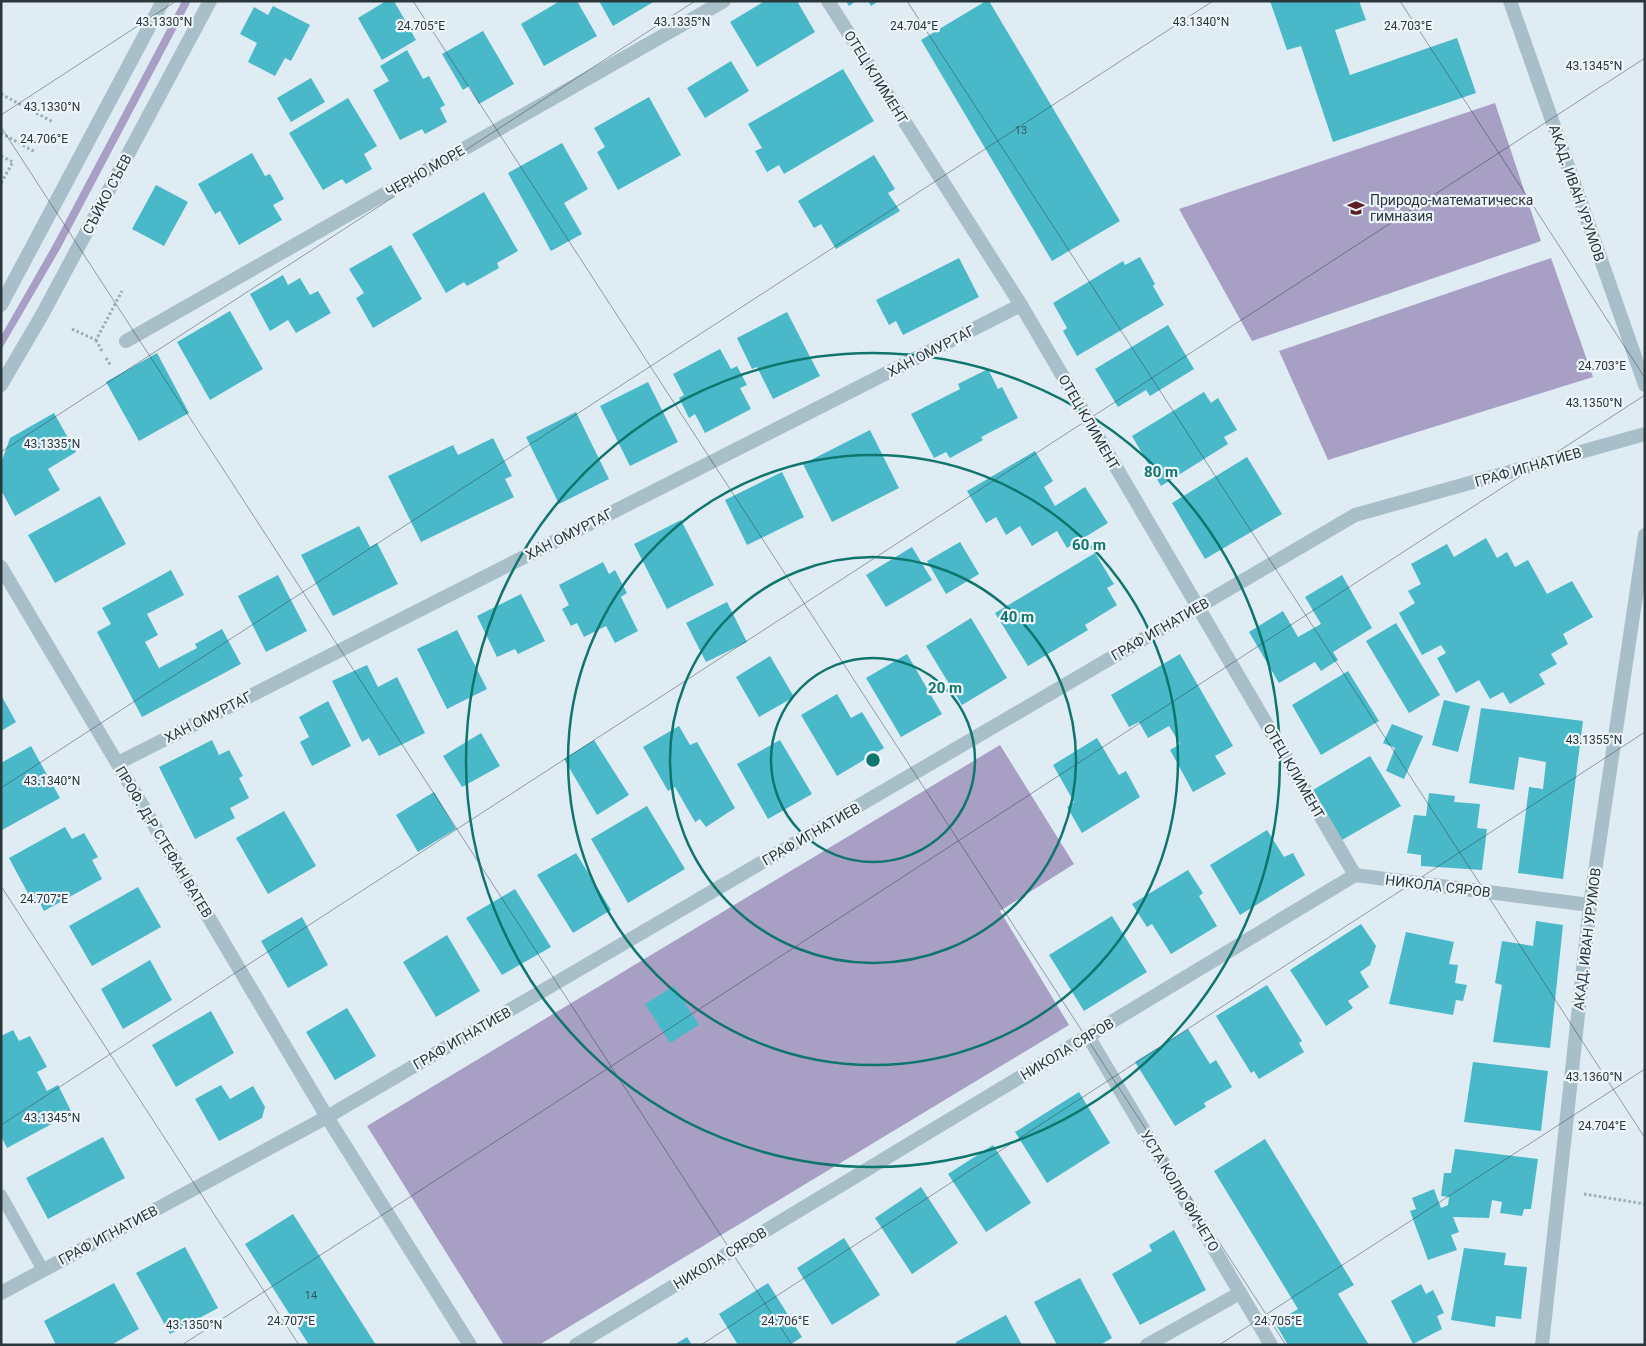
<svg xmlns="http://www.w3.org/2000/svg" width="1646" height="1346" viewBox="0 0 1646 1346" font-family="Roboto,sans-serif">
<rect width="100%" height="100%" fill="#e0ecf4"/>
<g fill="#a79fc4">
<path d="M182,1h9l-131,248 -59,101v-14l52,-91z"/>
<path d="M1495,103l46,138 -289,100 -73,-132z"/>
<path d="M1551,258l42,119 -265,83 -49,-109z"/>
<path d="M1000,745l74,119 -74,47 69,114 -530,320h-35l-137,-219z"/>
</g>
<g fill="#49b9c9">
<path d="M386,1h8l22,39 -34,20 -24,-42z"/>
<path d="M560,1h17l20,35 -53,30 -23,-42z"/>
<path d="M599,1h56l-42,25z"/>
<path d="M765,1h32l18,31 -58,35 -27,-45z"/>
<path d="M846,1h10l-7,5z"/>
<path d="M868,1h11l-8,5z"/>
<path d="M986,1h3l131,220 -68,40 -131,-221z"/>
<path d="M1270,1h89l7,19 -31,10 15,45 107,-37 19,55 -143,49 -32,-96 -14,4z"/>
<path d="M273,6l37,19 -19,36 -6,-3 -10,18 -27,-14 9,-19 -17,-9 14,-27 14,8z"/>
<path d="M483,31l31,53 -35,20 -10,-18 -6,4 -21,-36z"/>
<path d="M407,50l16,29 6,-3 16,29 -5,3 7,14 -22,12 -3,-5 -22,11 -27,-50 16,-9 -9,-15z"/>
<path d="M731,61l18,30 -44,27 -18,-30z"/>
<path d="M843,69l31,52 -90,53 -5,-9 -12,7 -12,-21 7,-3 -14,-24z"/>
<path d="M311,78l14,24 -34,20 -14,-24z"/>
<path d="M649,97l32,58 -63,35 -21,-38 8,-5 -11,-19z"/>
<path d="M348,98l29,48 -13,8 8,15 -26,15 -4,-5 -19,11 -34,-57z"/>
<path d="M562,143l26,46 -24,14 18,31 -31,17 -43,-78z"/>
<path d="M252,153l13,23 5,-2 14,25 -11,6 9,15 -43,25 -19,-34 -5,3 -17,-30z"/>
<path d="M874,155l21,34 -7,4 12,18 -64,38 -15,-25 -7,4 -16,-27z"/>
<path d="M156,185l32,17 -24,44 -32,-17z"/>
<path d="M484,192l34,59 -21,12 2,5 -32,18 -3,-4 -18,11 -34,-59z"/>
<path d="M391,245l31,54 -49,29 -17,-30 8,-5 -15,-24z"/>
<path d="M1140,257l15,27 -2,2 11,19 -87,51 -14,-25 4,-3 -14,-25 70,-42 2,4z"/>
<path d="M959,258l20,39 -76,38 -7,-14 -7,4 -13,-25z"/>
<path d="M283,275l5,10 12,-7 10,17 8,-4 13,22 -35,20 -8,-13 -18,11 -20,-37z"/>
<path d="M230,311l33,58 -53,31 -33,-58z"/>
<path d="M787,312l33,64 -47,23 -16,-32 -5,2 -15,-31z"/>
<path d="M1168,325l26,44 -44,27 -4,-6 -28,17 -23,-38z"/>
<path d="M720,349l11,20 6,-3 10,19 -7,3 11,21 -46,24 -10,-19 -6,4 -10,-20 5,-3 -11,-21z"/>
<path d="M157,353l32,60 -50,28 -33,-59z"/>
<path d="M988,369l10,20 4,-2 16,31 -37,19 2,3 -33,18 -4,-6 -12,6 -23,-44 49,-25 -2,-5z"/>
<path d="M648,382l30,60 -48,24 -30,-60z"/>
<path d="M1204,392l7,11 7,-5 19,32 -13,7 4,7 -67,42 -29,-50z"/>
<path d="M576,412l33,67 -50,25 -33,-67z"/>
<path d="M54,413l22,39 -28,17 12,21 -45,26 -14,-26v-27l9,-25z"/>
<path d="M870,430l29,58 -67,34 -29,-58z"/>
<path d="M493,438l19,38 -7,3 9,18 -93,45 -33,-66 65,-31 5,10z"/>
<path d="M1035,451l18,30 -9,6 11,19 30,-19 23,36 -41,25 -10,-17 -25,15 -12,-20 -14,9 -10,-18 -10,6 -19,-32z"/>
<path d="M1247,457l35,57 -77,45 -33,-56z"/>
<path d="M782,472l22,45 -57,28 -22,-45z"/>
<path d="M100,496l26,48 -71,39 -27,-48z"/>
<path d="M681,520l33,65 -47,24 -33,-65z"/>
<path d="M359,526l11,21 7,-4 21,41 -65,32 -32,-61z"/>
<path d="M1486,538l11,20 10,-6 8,15 13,-7 19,34 25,-13 21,36 -30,17 5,10 -17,10 6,10 -18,10 6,10 -35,20 -7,-12 -13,7 -11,-19 -23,13 -19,-35 9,-5 -5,-8 -19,10 -23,-42 16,-10 -7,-12 13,-7 -10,-20 36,-20 7,13z"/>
<path d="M960,542l19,32 -33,20 -19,-33z"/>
<path d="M912,547l20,33 -46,27 -20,-32z"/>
<path d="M1095,553l19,31 -7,4 10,17 -32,20 3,5 -60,36 -33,-53z"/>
<path d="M603,562l6,12 6,-4 12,23 -6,4 17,34 -23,12 -9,-17 -22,11 -7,-14 -6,3 -9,-17 7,-4 -10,-20z"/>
<path d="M171,570l13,25 -37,19 11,21 -13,7 14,26 38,-20 -2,-4 27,-15 19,35 -99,53 -45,-85 14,-8 -9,-16z"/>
<path d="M278,575l29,56 -41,21 -28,-56z"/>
<path d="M1342,575l30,53 -39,24 5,8 -17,11 -6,-9 -36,21 -30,-51 34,-21 15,26 23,-13 -16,-27z"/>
<path d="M521,594l24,47 -27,13 -3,-5 -18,8 -20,-41z"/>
<path d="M727,602l20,40 -41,20 -20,-39z"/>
<path d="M971,618l36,60 -45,27 -36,-59z"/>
<path d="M1396,623l44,72 -31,18 -43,-72z"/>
<path d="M457,630l30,59 -40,20 -30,-60z"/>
<path d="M907,654l35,60 -41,23 -35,-59z"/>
<path d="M1180,654l53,92 -18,10 11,18 -33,18 -23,-42 10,-6 -11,-18 -21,12 -9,-16 -10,5 -18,-32z"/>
<path d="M770,656l24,41 -35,20 -23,-40z"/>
<path d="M367,665l11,22 19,-10 28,56 -46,23 -10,-18 -7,4 -30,-61z"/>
<path d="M1348,671l31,50 -58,34 -29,-50z"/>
<path d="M837,694l14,24 11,-6 22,36 -47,28 -36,-61z"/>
<path d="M1,695l15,27 -15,9z"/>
<path d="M1444,700l26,6 -12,46 -26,-7z"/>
<path d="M328,701l23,45 -39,20 -12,-24 9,-5 -10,-20z"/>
<path d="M1481,708l102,13 -20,158 -45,-6 11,-86 14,2 3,-27 -27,-5 -5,33 -45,-7z"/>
<path d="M1392,724l31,12 -19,43 -18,-8 9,-23 -12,-5z"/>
<path d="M679,726l11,19 7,-3 38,66 -29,19 -6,-8 -5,3 -20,-35 -7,4 -25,-44z"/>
<path d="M481,733l19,33 -38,21 -19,-31z"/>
<path d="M1097,738l22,37 7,-4 14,26 -58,36 -15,-26 7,-5 -21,-37z"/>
<path d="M212,740l7,15 10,-5 14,26 -4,2 10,20 -19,10 5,10 -40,21 -36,-72z"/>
<path d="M594,740l35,55 -32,20 -33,-56z"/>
<path d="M780,740l32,54 -44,25 -31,-55z"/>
<path d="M31,746l29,52 -58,32 -1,-67z"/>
<path d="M1370,756l31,50 -59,34 -29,-50z"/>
<path d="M434,792l22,37 -38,23 -22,-37z"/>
<path d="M1429,793l26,3 -1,6 26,2 -3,24 10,1 -5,41 -61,-4v-11l-14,-2 7,-38 12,1z"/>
<path d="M647,806l38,63 -57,34 -37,-64z"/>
<path d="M284,811l32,55 -48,28 -32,-56z"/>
<path d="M65,827l7,12 12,-6 14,24 -6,3 10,19 -58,32 -8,-15 -5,3 -22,-41z"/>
<path d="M1267,830l17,27 9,-4 12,22 -65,40 -30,-50z"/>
<path d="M576,853l35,57 -38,23 -36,-58z"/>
<path d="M1188,870l15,23 -4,3 18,30 -46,28 -19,-30 -5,3 -15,-23z"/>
<path d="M138,887l23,40 -69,39 -23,-40z"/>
<path d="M515,889l36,58 -49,28 -36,-57z"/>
<path d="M1112,916l35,56 -63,39 -35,-56z"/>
<path d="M302,917l26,48 -40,23 -27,-47z"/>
<path d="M1536,921l27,4 -13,123 -57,-6 9,-57 -7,-2 7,-42 31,5z"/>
<path d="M1361,924l15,22 -6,19 -10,7 9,15 -21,14 5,7 -27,18 -36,-56z"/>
<path d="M1406,932l48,10 -5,22 9,1 -3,18 12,2 -4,16 -7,-1 -3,15 -64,-11z"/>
<path d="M447,935l33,56 -44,26 -33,-55z"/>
<path d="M150,960l22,40 -49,29 -22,-40z"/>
<path d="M1267,985l35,56 -3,2 5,9 -45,27 -5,-8 -3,2 -35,-57z"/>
<path d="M674,986l25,39 -29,18 -25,-39z"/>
<path d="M347,1008l29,48 -41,24 -29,-48z"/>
<path d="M211,1011l23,42 -58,34 -24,-42z"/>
<path d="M1188,1029l22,35 6,-4 16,27 -28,16 2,4 -31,19 -40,-64z"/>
<path d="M13,1030l6,11 11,-5 17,31 -10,5 10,19 11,-6 14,28 -65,35 -6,-12v-100z"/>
<path d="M1473,1062l75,9 -7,60 -77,-9z"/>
<path d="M221,1085l9,14 23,-13 12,21 -3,11 -43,23 -24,-42z"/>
<path d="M1079,1092l31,51 -63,40 -32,-51z"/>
<path d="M103,1137l22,41 -77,41 -22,-41z"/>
<path d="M1265,1139l89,146 -16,9 31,51h-81l-13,-22 23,-14 -84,-138z"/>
<path d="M993,1145l38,58 -45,29 -38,-58z"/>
<path d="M1455,1149l83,10 -7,50h-7l-2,7 -22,-3 2,-11 -10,-2 -3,18 -36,-1 6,15 -8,3 6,15 -29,10 -18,-49 6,-2 -4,-11 22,-9 7,19 7,-3 1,-8 -8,-1 3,-23h7z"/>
<path d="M921,1187l37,56 -46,31 -37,-56z"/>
<path d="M293,1214l83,131h-67l-64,-101z"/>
<path d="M1174,1230l32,60 -66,35 -28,-51 40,-23 -3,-6z"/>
<path d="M844,1238l36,57 -48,30 -35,-57z"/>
<path d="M185,1247l33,61 -48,26 -34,-61z"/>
<path d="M1464,1248l42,5 -2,12 23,2 -6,52 -25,-3 -1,11 -44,-7z"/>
<path d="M1080,1278l32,60 -12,7h-43l-23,-43z"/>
<path d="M114,1283l25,46 -28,16h-55l-12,-24z"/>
<path d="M768,1283l34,54 -12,8h-52l-19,-31z"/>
<path d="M1421,1284l5,10 7,-4 11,23 -7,3 5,13 -29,15 -22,-43z"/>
<path d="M1006,1315l16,30h-65l-1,-3z"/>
<path d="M687,1337l5,8h-18z"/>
</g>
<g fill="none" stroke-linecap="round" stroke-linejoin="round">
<g stroke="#95aeb9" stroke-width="3" stroke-dasharray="2.5 2.5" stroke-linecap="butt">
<path d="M1,94l52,28"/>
<path d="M1,133l34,19"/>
<path d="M1,156l12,6 -12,21"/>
<path d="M72,329l24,11 26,-49"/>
<path d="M96,340l6,11"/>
<path d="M106,358l5,8"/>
<path d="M1584,1194l61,10"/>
</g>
<path stroke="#a8bfca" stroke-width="12" d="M1,1195l42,75"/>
<g stroke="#a8bfca" stroke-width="14">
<path d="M828,1l193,304 334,570"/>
<path d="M1510,1l135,384"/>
<path d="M126,341l598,-340"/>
<path d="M1,567l326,550 143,228"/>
<path d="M118,763l903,-458"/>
<path d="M1088,1036l183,309"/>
<path d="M1,1293l326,-176 1028,-602 290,-81"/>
<path d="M576,1345l779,-470 235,30"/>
<path d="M1147,1345l93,-52"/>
<path d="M1542,1345l48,-440 55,-370"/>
</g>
<g stroke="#a8bfca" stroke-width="14">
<path d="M1,305l162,-304"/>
<path d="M1,385l41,-70 168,-314"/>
</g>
</g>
<path fill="none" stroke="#2a373b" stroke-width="1" stroke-opacity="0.45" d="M413,1l873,1344M907,1l738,1137M1400,1l245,377M1,115l175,-114M1,127l791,1218M1,452l694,-451M1,788l1212,-787M1,886l298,459M1,1125l1644,-1067M182,1345l1463,-950M701,1345l944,-613M1219,1345l426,-276"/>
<g fill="none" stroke="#0f766e" stroke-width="2.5">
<circle cx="873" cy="760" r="102"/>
<circle cx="873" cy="760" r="203"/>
<circle cx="873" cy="760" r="305"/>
<circle cx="873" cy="760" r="407"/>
</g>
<defs>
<g id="school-bare" transform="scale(1.35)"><path d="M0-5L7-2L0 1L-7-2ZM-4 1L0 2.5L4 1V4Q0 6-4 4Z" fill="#5e1e21" stroke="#edf5fb" stroke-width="2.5" paint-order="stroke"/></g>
</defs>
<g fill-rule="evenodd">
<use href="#school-bare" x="1356" y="208"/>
</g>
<g text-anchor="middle" stroke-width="4.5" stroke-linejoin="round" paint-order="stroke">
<g font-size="11" fill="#32585e">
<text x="1021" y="134">13</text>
<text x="311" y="1299">14</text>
</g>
<g font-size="14" fill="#2a373b" stroke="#edf5fb">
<text transform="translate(876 77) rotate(58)" y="5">ОТЕЦ КЛИМЕНТ</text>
<text transform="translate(425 171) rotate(-30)" y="5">ЧЕРНО МОРЕ</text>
<text transform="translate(1577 193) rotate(71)" y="5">АКАД. ИВАН УРУМОВ</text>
<text transform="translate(107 194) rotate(-62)" y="5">СЪЙКО СЪЕВ</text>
<text transform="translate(931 351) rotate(-27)" y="5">ХАН ОМУРТАГ</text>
<text transform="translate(1089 422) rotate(60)" y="5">ОТЕЦ КЛИМЕНТ</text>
<text transform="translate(1528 467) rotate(-16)" y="5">ГРАФ ИГНАТИЕВ</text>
<text transform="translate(569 534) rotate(-27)" y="5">ХАН ОМУРТАГ</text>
<text transform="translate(1160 629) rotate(-30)" y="5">ГРАФ ИГНАТИЕВ</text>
<text transform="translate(208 717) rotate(-27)" y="5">ХАН ОМУРТАГ</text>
<text transform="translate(1294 771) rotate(60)" y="5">ОТЕЦ КЛИМЕНТ</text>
<text transform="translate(811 834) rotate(-30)" y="5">ГРАФ ИГНАТИЕВ</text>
<text transform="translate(164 842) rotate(59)" y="5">ПРОФ. Д-Р СТЕФАН ВАТЕВ</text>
<text transform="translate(1438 886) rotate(7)" y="5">НИКОЛА СЯРОВ</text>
<text transform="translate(1587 939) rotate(-83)" y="5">АКАД. ИВАН УРУМОВ</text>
<text transform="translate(462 1038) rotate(-30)" y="5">ГРАФ ИГНАТИЕВ</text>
<text transform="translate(1067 1049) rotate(-31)" y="5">НИКОЛА СЯРОВ</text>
<text transform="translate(1180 1191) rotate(59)" y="5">УСТА КОЛЮ ФИЧЕТО</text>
<text transform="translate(108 1235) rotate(-28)" y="5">ГРАФ ИГНАТИЕВ</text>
<text transform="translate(720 1258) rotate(-31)" y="5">НИКОЛА СЯРОВ</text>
</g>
<g font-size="14" fill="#2a373b" stroke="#edf5fb" text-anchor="start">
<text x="1370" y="205">Природо-математическа<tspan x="1370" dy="16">гимназия</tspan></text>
</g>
</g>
<g font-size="12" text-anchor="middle" fill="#2a373b" stroke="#edf5fb" stroke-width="4.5" stroke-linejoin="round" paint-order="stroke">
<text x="164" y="26">43.1330°N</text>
<text x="682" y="26">43.1335°N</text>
<text x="1201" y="26">43.1340°N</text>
<text x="421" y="30">24.705°E</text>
<text x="914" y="30">24.704°E</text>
<text x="1408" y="30">24.703°E</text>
<text x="1594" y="70">43.1345°N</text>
<text x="52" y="111">43.1330°N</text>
<text x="44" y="143">24.706°E</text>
<text x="1602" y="370">24.703°E</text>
<text x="1594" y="407">43.1350°N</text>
<text x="52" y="448">43.1335°N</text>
<text x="1594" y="744">43.1355°N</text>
<text x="52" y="785">43.1340°N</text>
<text x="44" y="903">24.707°E</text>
<text x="1594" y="1081">43.1360°N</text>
<text x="52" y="1122">43.1345°N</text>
<text x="1602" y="1130">24.704°E</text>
<text x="291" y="1325">24.707°E</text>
<text x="785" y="1325">24.706°E</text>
<text x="1278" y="1325">24.705°E</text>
<text x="194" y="1329">43.1350°N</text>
</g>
<circle cx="873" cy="760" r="8" fill="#0f766e" stroke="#edf5fb" stroke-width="2.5"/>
<g font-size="15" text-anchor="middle" font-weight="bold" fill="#0f766e" stroke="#edf5fb" stroke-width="4.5" stroke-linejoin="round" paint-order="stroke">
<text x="1161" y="477">80 m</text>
<text x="1089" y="550">60 m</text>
<text x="1017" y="622">40 m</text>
<text x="945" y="693">20 m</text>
</g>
<rect width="1646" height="1346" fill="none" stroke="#2a373b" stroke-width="5"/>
</svg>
